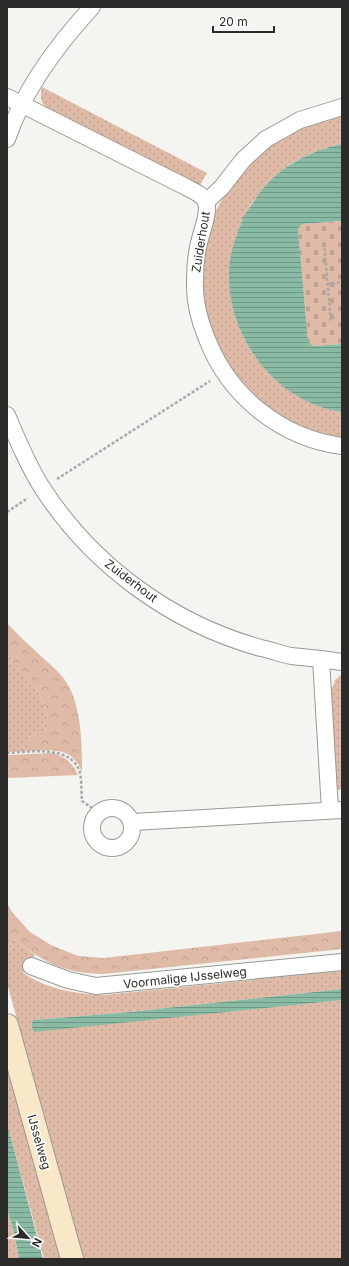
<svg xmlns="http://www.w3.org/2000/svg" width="349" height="1266" viewBox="0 0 349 1266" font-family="Inter,sans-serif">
<defs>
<pattern id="grass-dots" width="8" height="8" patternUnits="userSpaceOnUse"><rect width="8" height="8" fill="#dfbaa6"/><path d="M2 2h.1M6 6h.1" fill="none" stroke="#c0a08f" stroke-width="1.8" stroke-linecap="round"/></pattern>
<pattern id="forest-crowns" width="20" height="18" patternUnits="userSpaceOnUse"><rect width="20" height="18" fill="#dfbaa6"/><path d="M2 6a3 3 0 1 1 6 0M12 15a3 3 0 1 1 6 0" fill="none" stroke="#c0a08f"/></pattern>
<pattern id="cemetery-stones" width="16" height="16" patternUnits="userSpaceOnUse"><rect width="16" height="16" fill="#dfbaa6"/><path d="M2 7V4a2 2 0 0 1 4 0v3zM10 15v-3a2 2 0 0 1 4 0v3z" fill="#c0a08f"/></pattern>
<pattern id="water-rules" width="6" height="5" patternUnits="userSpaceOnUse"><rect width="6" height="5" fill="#88baa4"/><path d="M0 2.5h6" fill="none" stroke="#6f9786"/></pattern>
</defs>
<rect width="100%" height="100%" fill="#f4f4f1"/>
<g fill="url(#grass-dots)">
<path d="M42,87l165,86 -7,12 -152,-77c-8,-4 -8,-12 -6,-21z"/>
<path d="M342,115v29c-21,4 -41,12 -58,25 -68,52 -73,152 -9,210 19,17 42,29 67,33v28l-31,-7 -35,-18 -35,-31 -26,-41 -11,-36 -3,-30 2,-20 10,-41 13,-24 9,-12 29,-31 44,-25z"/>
<path d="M7,655c9,5 13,13 18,21 3,4 7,7 10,11 6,8 17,33 12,41 -3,4 -12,6 -17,8l-2,5v10l-21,1z"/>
<path d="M342,674v115l-7,2 -6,-104h4l2,-7z"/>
<path d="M14,939l21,16 -12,18c24,16 52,21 81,22l238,-24v18l-212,23 -97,8 -2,5 3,6 308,-31v259h-259l-76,-276v-34z"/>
<path d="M7,1065l53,194h-16l-37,-136z"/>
<path d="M7,1208l7,25 5,26h-12z"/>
</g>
<g fill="url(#forest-crowns)">
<path d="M7,623c11,12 23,23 35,34 6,6 13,11 18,17 22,23 22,69 22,99 -8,-27 -32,-23 -54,-22v-10l2,-5c5,-2 14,-4 17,-8 5,-8 -6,-33 -12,-41 -3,-4 -7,-7 -10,-11 -5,-8 -9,-16 -18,-21z"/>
<path d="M53,753c12,4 20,10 25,22l-71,3v-23z"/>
<path d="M7,903l5,9 18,20 21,13 27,11 26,2 238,-27v18l-239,25c-40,-1 -58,-11 -89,-35l-7,10z"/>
</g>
<path fill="url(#cemetery-stones)" d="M342,221v123l-29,2 -5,-5 -10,-112 4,-5z"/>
<g fill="url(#water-rules)">
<path d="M342,144v77l-40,3 -4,5 10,112 5,5 29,-2v68c-66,-10 -113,-72 -113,-137 0,-19 6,-38 14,-56l-1,-1c6,-7 12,-18 19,-27 20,-25 50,-41 81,-47z"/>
<path d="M342,989v11l-308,32 -3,-7 2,-5 97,-8z"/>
<path d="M7,1123l36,136h1h-25l-5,-26 -7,-25z"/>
</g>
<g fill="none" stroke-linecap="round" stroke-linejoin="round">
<g stroke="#989894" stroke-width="18">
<g id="street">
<path d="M7,97l175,88c7,4 21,9 24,17 4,10 -5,31 -7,41 -3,12 -4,24 -4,37 -1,19 4,40 12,59 22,57 74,99 135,107"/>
<path d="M7,139c17,-50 50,-94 85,-132"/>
<path d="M206,202l16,-15 21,-27 23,-21 34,-19 42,-13"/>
<path d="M7,415c10,24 22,53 36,74 50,77 130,135 218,159 10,2 20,6 30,8 10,1 20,2 30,3 7,1 14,2 21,3"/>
<path d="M321,659l9,151"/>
<circle cx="112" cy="828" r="20"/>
<path d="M133,822l209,-12"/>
<path d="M31,966l37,14 28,6 246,-24"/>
</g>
</g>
<g stroke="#989894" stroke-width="24">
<path id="secondary" d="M7,1025l65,234"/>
</g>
<g stroke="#a9a9a7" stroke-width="2.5" stroke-dasharray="3 2" stroke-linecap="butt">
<path d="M324,243l7,80"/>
<path d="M327,284l15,-2"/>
<path d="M57,479l153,-98"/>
<path d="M7,512l21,-14"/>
<path d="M7,753c22,-1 65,-9 73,20 2,8 1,19 2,28l17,12"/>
</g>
<use href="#street" stroke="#fff" stroke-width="16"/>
<use href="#secondary" stroke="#f9e8c7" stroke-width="22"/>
</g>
<g text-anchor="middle" stroke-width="3" stroke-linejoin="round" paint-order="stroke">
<g font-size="12" fill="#2b2b2a" stroke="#fffffe">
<text transform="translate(201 242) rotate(-81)" y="4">Zuiderhout</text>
<text transform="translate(131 581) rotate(37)" y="4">Zuiderhout</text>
<text transform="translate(185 978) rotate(-6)" y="4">Voormalige IJsselweg</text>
<text transform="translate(39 1142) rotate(74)" y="4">IJsselweg</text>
</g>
</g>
<rect width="349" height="1266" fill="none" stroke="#2b2b2a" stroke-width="16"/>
<g transform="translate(28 1238) rotate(117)" stroke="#fffffe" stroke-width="3" paint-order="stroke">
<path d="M0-3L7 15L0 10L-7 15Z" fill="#2b2b2a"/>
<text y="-6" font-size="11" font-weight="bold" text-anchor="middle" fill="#2b2b2a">N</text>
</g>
<path d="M213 26v6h61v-6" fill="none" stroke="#2b2b2a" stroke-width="2"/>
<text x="219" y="26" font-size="12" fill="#2b2b2a" stroke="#fffffe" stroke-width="3" paint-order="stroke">20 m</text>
</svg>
